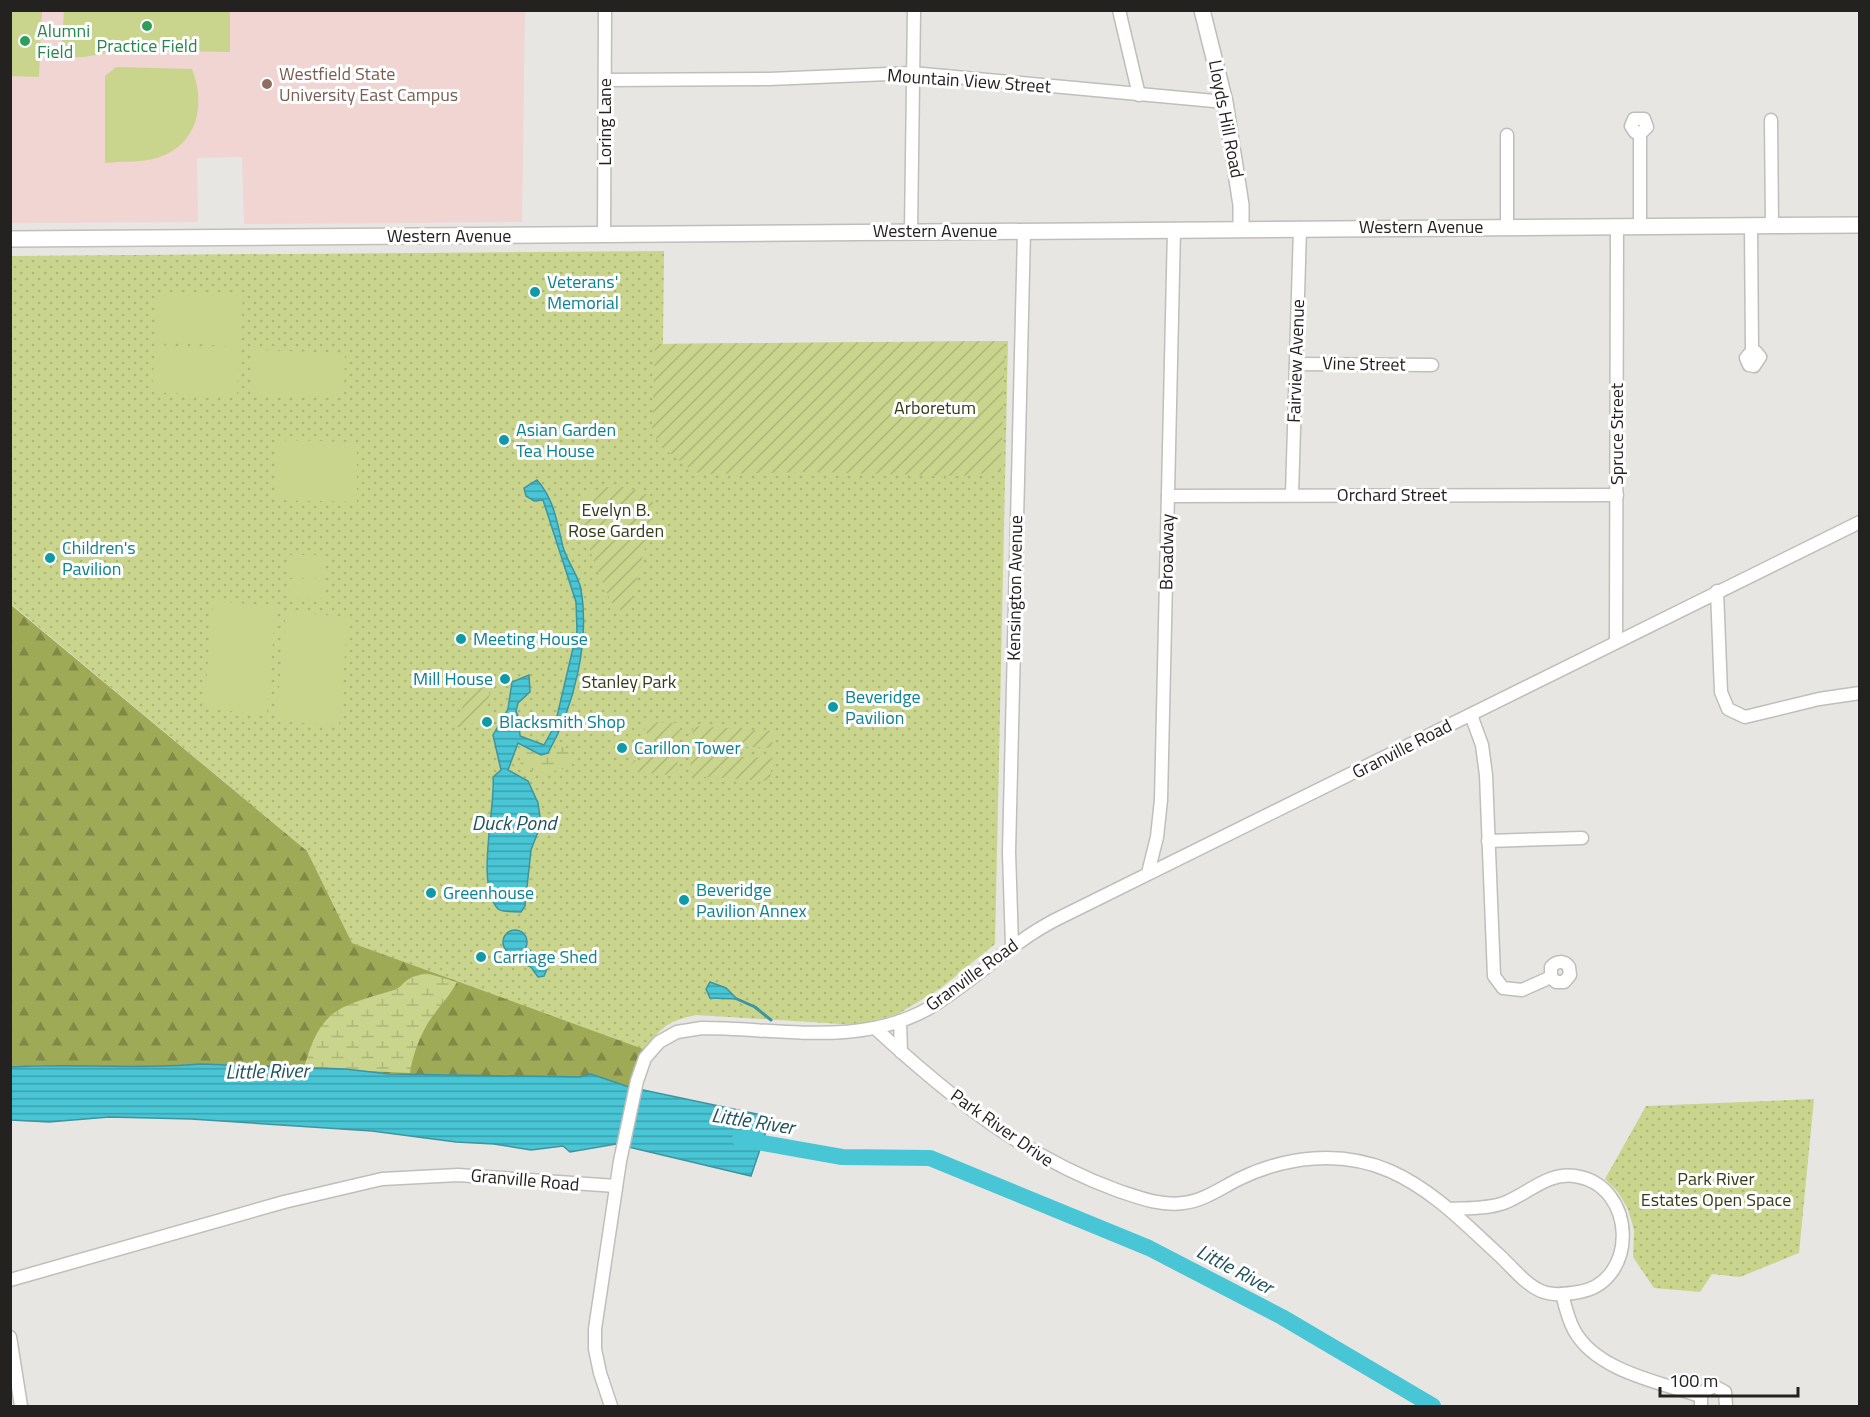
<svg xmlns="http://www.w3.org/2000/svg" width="1870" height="1417" viewBox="0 0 1870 1417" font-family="'Titillium Web',sans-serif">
<defs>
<pattern id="grass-dots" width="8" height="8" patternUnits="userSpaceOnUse" patternTransform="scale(1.5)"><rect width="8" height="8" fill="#c9d58c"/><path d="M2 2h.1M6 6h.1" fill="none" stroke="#acb778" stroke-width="1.8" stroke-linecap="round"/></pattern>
<pattern id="forest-firs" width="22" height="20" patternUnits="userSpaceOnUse" patternTransform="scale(1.5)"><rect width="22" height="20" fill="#9eaa55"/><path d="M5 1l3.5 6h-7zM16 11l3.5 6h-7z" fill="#808a46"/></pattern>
<pattern id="wetland-marsh" width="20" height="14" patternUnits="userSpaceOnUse" patternTransform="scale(1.5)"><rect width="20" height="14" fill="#c9d58c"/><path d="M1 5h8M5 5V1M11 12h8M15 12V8" fill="none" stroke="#acb778"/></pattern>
<pattern id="garden-furrows" width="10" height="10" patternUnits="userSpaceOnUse" patternTransform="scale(1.5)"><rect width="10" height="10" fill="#c9d58c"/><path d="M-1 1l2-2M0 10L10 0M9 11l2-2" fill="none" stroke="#acb778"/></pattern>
<pattern id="water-rules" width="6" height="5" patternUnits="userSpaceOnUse" patternTransform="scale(1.5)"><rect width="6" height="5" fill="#48c6d5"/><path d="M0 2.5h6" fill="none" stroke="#3ca0ac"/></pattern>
</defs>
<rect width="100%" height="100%" fill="#e8e6e2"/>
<path fill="#f0d5d3" d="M10,11h515l-3,211 -278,2 -2,-67 -45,1 1,64 -187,1z"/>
<g fill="url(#grass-dots)">
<path d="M664,251l-1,93 345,-3 -13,603 -54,44 -43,26 -40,11 -162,-10c-24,5 -42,13 -47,38l-297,-110 -45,-92 -296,-247v-348z"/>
<path d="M1814,1099l-15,154 -59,24 -28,-3 -12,18 -46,-4 -21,-31 1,-27 -6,-21 -10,-17 -13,-13 41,-73z"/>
</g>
<path fill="url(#forest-firs)" d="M10,604l297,247 45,92 291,106 -9,18 -5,20 -38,-13 -11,3 -181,-3 -188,-10 -62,4 -106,-3 -32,2z"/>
<g fill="url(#wetland-marsh)">
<path d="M560,742l10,11 2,12c-15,8 -40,12 -52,-2v-7l7,-9 13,10c13,-2 12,-7 20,-15z"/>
<path d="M426,973l31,9c-6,12 -14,20 -22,31 -13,16 -22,40 -25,60l-106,-5c17,-61 35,-61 90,-78 7,-2 9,-8 15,-11 4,-3 12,-4 17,-6z"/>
</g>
<g fill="url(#garden-furrows)">
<path d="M1005,341l-4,130 -41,5 -147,-4 -108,2 -10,-2 -32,-24 -11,-15 3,-89z"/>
<path d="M607,487h19l25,9 2,5 -5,35 -20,76 -10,-3 -7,-7c-8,-23 -44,-90 -22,-108 5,-4 12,-5 18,-7z"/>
<path d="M471,683l17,6c6,17 -8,28 -21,38h-12z"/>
<path d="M649,722l31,1 -1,21h-16l-13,-5 -6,-11z"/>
<path d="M693,726l80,5 -1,17 -80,-4z"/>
<path d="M659,753l19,2 -1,21 -48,-5 5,-11 12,1z"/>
<path d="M691,755l81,3 -2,23 -80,-5z"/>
</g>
<g fill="#c9d58c">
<path d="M11,10l31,1 -3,66 -28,-1z"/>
<path d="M64,10l166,1v41l-106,-2 -40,7 -29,1 7,-17z"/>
<path d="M116,67l76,2c14,36 6,76 -35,89 -17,5 -35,3 -52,5v-87z"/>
<path d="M158,293l85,2 -3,52 -85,-6z"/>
<path d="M155,345l84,4 -2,48 -85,-5z"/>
<path d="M253,350l92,3 -1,45 -93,-2z"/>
<path d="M275,440l82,2v60l-82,-2z"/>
<rect x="289" y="555" width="36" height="20"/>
<path d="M325,578l1,20h-36l-1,-19z"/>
<path d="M213,601l63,5 -9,108 -63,-5z"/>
<path d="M286,612l62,5 -9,109 -63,-5z"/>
</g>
<g fill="url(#water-rules)" stroke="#3d959f" stroke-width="1.5">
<path d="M537,480c17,19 20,42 26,67 4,14 15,28 18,42 9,53 -7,118 -33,164l-7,2 -23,-12 -10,27 20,11 10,22 3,21 -10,26 -6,56 -4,6c-6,-1 -18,1 -23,-3 -23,-24 -2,-102 -5,-132l8,-7 -8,-35 15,-26 4,-27 17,-7 1,17 -12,11 -2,8 3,8 1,17 24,9 11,-20 22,-94 -1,-29 -33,-102 -9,1 -8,-5 -2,-8z"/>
<circle cx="515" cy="942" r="12"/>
<path d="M529,949l5,7 11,2 4,6 -5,12 -6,1 -7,-10 -9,-4 -2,-8z"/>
<path d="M710,982l16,6 11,11 -27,-1 -4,-9z"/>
<path d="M200,1064l145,5 44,5 191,3 11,-3 38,13 142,30 -20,59 -135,-32 -46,8 -7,-6 -32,4 -37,-6 -38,-2 -84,-11 -181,-12 -82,-2 -60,5 -38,-2v-53c63,-4 126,3 189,-3z"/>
</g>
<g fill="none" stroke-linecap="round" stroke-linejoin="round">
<path stroke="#3d959f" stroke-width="3" d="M737,999l18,8 16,13"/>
<path stroke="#48c6d5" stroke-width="16" d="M740,1139l102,18 88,1 219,90 133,69 151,89"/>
<g stroke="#c0bebb" stroke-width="15">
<g id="minor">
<path d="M1119,10l20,85"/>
<path d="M605,80l164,-1 143,-6 313,29"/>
<path d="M1771,120l1,105"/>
<path d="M1507,135v92"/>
<path d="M1751,225l1,126 -6,7 3,7 5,1 6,-9 -4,-5 -4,-1"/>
<path d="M1640,226v-92l7,-7 -3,-8h-10l-3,7 4,6 5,2"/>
<path d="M911,231l3,-221"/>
<path d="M604,234l1,-224"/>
<path d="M1296,364l136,1"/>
<path d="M1292,495l8,-267"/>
<path d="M1168,496l449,-1"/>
<path d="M1717,591l4,101 7,17 17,8 74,-18 41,-6"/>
<path d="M1616,641l1,-415"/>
<path d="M1471,715l11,30 4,30 8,201 9,12 19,2 29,-13v-10c5,-6 13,-7 18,0l1,8 -6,7h-8l-5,-5"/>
<path d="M1488,841l94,-3"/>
<path d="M1148,873l9,-36 4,-37 13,-571"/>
<path d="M1012,946l-3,-94 15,-621"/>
<path d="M900,1021l1,31"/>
<path d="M876,1029c73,67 148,128 243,162 21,7 42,15 64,12 20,-2 38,-15 56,-24 47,-23 102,-29 151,-8 43,19 75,53 109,84 13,12 26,29 42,36 12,5 26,3 38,1 60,-10 58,-107 -4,-116 -28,-4 -47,18 -71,27 -17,6 -37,5 -55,6"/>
<path d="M10,1280l274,-78 98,-23 76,-4 158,11"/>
<path d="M1562,1294c3,12 6,25 12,36 22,41 85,52 126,66"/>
<path d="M10,1337l11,69"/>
<path d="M611,1406l-11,-33 -5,-24v-20l25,-168 17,-80 8,-23 14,-16 18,-10 25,-4c76,0 159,20 229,-21 43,-26 78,-63 124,-87l805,-398"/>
<path d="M1701,1406v-13l13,-7 11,6 1,14"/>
</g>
</g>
<g stroke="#c0bebb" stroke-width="18">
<g id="major">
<path d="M1202,10l23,92 16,103v23"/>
<path d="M10,239l1850,-14"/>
</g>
</g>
<use href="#minor" stroke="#fff" stroke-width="12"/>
<use href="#major" stroke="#fff" stroke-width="15"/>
</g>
<g fill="#2e9e5b" stroke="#fff" stroke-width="2">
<circle cx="147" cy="26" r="6"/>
<circle cx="25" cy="41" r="6"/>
</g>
<circle fill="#8d6e63" stroke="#fff" stroke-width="2" cx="267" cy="84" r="6"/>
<g fill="#0f9aa8" stroke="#fff" stroke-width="2">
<circle cx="535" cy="292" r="6"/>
<circle cx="504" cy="440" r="6"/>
<circle cx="50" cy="558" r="6"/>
<circle cx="461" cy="639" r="6"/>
<circle cx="505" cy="679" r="6"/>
<circle cx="833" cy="707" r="6"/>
<circle cx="487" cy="722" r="6"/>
<circle cx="622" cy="748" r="6"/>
<circle cx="431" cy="893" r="6"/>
<circle cx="684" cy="900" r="6"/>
<circle cx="481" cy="957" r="6"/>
</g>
<g text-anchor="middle" stroke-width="6" stroke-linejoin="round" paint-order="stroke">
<g font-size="18" fill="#27864d" stroke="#fff" text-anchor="start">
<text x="37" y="37">Alumni<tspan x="37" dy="21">Field</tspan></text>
<text x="147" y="52" text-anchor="middle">Practice Field</text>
</g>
<g font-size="18" fill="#785e54" stroke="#fff" text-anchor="start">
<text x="279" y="80">Westfield State<tspan x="279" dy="21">University East Campus</tspan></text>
</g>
<g font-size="18" fill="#232221" stroke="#fff">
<text transform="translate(969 81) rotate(4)" y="6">Mountain View Street</text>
<text transform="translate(1226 119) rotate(79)" y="6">Lloyds Hill Road</text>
<text transform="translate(605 122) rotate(-90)" y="6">Loring Lane</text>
<text x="1421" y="233">Western Avenue</text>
<text x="935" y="237">Western Avenue</text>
<text x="449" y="242">Western Avenue</text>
<text transform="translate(1296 361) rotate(-88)" y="6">Fairview Avenue</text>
<text transform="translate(1364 364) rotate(1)" y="6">Vine Street</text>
<text transform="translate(1617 434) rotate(-90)" y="6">Spruce Street</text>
<text x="1392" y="501">Orchard Street</text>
<text transform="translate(1167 552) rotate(-89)" y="6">Broadway</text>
<text transform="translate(1015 588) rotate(-89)" y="6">Kensington Avenue</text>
<text transform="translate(1402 749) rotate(-27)" y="6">Granville Road</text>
<text transform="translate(972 975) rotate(-36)" y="6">Granville Road</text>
<text transform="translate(1002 1128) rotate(35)" y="6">Park River Drive</text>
<text transform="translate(525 1180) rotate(5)" y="6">Granville Road</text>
</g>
<g font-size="18" fill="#0d838f" stroke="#fff" text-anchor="start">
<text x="547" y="288">Veterans'<tspan x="547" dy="21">Memorial</tspan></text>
<text x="516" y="436">Asian Garden<tspan x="516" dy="21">Tea House</tspan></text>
<text x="62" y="554">Children's<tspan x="62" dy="21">Pavilion</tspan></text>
<text x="473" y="645">Meeting House</text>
<text x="493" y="685" text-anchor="end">Mill House</text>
<text x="845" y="703">Beveridge<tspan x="845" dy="21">Pavilion</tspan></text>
<text x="499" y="728">Blacksmith Shop</text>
<text x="634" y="754">Carillon Tower</text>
<text x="696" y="896">Beveridge<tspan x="696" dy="21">Pavilion Annex</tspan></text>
<text x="443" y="899">Greenhouse</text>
<text x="493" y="963">Carriage Shed</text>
</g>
<g font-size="18" fill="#373c17" stroke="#fff">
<text x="935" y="414">Arboretum</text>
<text x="616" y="516">Evelyn B.<tspan x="616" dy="21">Rose Garden</tspan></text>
<text x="629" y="688">Stanley Park</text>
<text x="1716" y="1185">Park River<tspan x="1716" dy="21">Estates Open Space</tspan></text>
</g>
<g font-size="20" font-style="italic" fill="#1d5259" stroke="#fff">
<text x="514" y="830">Duck Pond</text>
<text transform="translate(267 1071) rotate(-1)" y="7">Little River</text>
<text transform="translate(753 1121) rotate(9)" y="7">Little River</text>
<text transform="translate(1235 1269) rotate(28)" y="7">Little River</text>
</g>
</g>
<rect width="1870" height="1417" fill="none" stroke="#232221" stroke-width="24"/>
<path d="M1660 1387v9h138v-9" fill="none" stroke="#232221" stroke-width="3"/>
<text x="1669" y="1387" font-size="18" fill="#232221" stroke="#ffffff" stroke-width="4.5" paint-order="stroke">100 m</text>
</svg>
